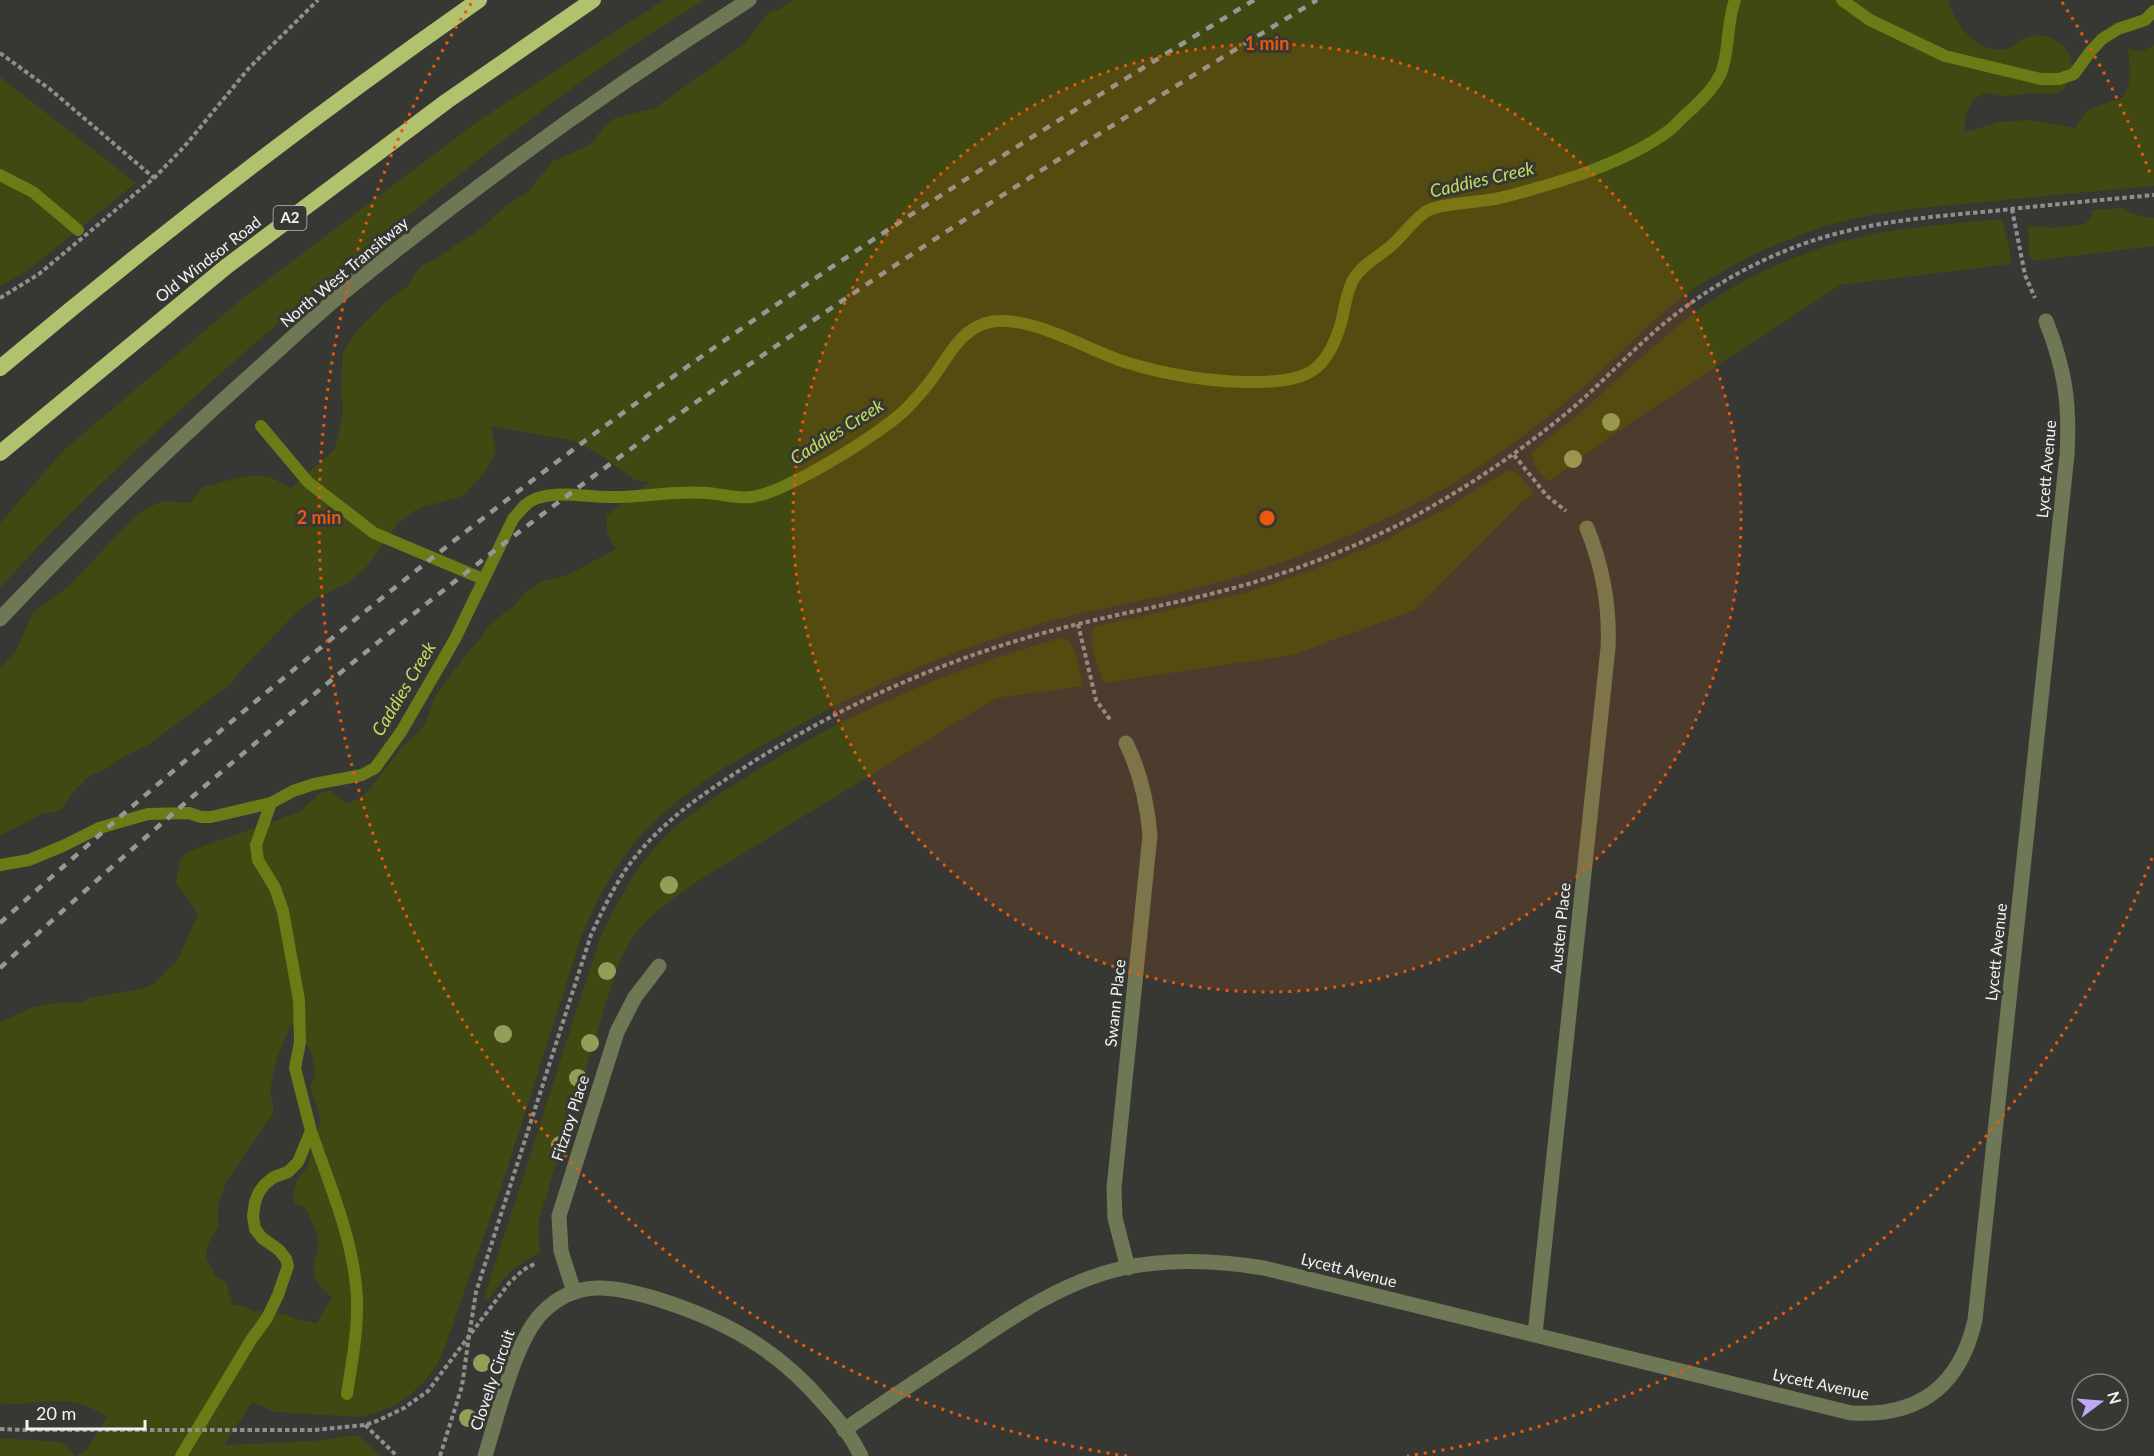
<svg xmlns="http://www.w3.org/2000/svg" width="2154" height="1456" viewBox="0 0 2154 1456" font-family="Lato,sans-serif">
<rect width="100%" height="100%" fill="#373834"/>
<g fill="#3f4911" fill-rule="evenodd">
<path d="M664,0h40c-100,60 -193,133 -284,206 -120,96 -237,197 -347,305 -25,24 -49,51 -73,77v-65l63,-72 179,-152 239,-180z"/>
<path d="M792,0h1157c4,23 27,51 52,50 12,0 18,-11 29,-14 19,-4 43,10 42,31 0,5 -4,12 -6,17 -2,5 -5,8 -9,9 -4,2 -10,0 -14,0 -13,-1 -24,2 -37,3 -6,0 -12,-3 -18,-3 -20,3 -23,23 -24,39l36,-10 29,-2 46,8c4,-5 8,-13 13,-17 4,-3 27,-11 33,-12 12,-16 9,-30 7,-50 10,2 19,3 26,-5v142c-60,5 -120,11 -180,17 -54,5 -109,9 -160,27 -43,15 -84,35 -122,60 -35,24 -63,56 -94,84 -49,44 -103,86 -160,118 -61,33 -125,61 -191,82 -60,19 -124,29 -185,44 -99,26 -194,68 -283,118 -55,30 -111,64 -150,114 -21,27 -35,56 -48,87l-80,251 -56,158 -7,17 -12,17 -15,14 -16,11 -17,7 -19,5 -84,-5 -23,-10 -28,43 89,-4 45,-6 22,21h-303l10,-7 21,-33c-14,-7 -30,-14 -46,-15 -21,0 -41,5 -62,2v-381l34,-15 22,-4h23l11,-5 50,-9 13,-5 25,-24 20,-46 -22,-31 4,-23 7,-8 113,-40 19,-18 10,-4 18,13 10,-3 9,-7 37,-47 17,-15 7,-12 8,-23 30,-40 17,-19 6,-10 8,-8 18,-13 10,-12 17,-13 25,-5 50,-27c-8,-12 -11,-19 -9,-33l42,-34 -14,-2 -36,-26 -25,-13 -83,-15 5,26 -11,20 -22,24 -46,13 -19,14 -33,46 -17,14 -36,17 -17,14 -52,54 -14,17 -81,60 -23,11 -18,12 -19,9 -15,15 -12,18 -21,5 -40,21v-168l16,-17 17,-39 35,-25 70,-74 24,-12 28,2 13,-16c23,-5 42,-15 66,-10 7,2 15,8 22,11l44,-39 8,-37 -2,-25 2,-35 15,-22 24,-25 28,-21 5,-11 8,-9 9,-3 50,-33 26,-24 20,-12 25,-31 37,-16 15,-19 10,-8 40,-10 88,-63 26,-33 11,-3zM291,1025l20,26 4,23 -5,13 11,32 -13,47 -11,14 -4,12 2,12 10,3c6,12 14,27 13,40 0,6 -4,12 -4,19 -2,13 8,23 18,31l-15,26 -22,-4 -10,-5 -32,-3 -10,-5 -11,-1 -6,-23 -10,-5 -10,-20 1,-11 11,-19v-23l9,-23 47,-69 -4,-23 7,-31z"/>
<path d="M0,77l136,106 -109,88 -27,15z"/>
<path d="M2123,208l8,6 23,4v28l-122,15 -3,-6 -1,-30 23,3 34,-4 7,-8v-6z"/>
<path d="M2002,219l7,27 2,18 -171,21 -228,150 -63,47 -12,-12 -6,-16 5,-5c18,-15 36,-29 53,-44 46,-41 88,-84 141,-116 35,-21 75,-37 114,-48 51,-14 106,-17 158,-22z"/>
<path d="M1508,470l10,3 16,20 -13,10 -106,107 -122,45 -190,28c-4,-15 -17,-42 -9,-56l150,-34 68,-23 67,-27 66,-34z"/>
<path d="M1064,637c14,12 15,32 19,49l-87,12 -298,183c-39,28 -62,40 -81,87l-77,248 -2,14 2,23c-23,11 -38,24 -51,46l-5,-1 116,-360c16,-33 32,-65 57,-93 24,-26 53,-45 83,-64 100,-65 210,-112 324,-144z"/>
<path d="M0,1438l61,4 15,14h-76z"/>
</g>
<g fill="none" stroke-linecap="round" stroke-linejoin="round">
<g stroke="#6b7b16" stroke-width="12">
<path d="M1842,0l28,20 75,36 96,23h18l15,-5 16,-22 12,-13 16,-10 27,-9 9,-9"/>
<path d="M0,175l33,17 45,38"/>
<path d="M261,426l47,56 66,51 109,46"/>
<path d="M0,865l29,-5 34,-14 36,-18 49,-14 41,-1 12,4h10l60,-14 22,-12 21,-7 48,-9 13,-7 26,-36 54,-93 58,-120c7,-8 12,-16 22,-20 22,-9 51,-2 75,-2 32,1 64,-7 97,-4 15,1 30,6 45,4 34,-5 131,-64 156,-90 8,-9 17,-18 24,-28 16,-22 29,-51 58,-57 39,-8 98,28 135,40 41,13 91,21 134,20 49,-1 68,-11 82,-59 4,-15 5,-30 12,-43 9,-16 26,-23 39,-35 11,-10 20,-23 32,-32 14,-11 60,-10 80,-16 54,-14 123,-34 167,-68 7,-7 14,-14 22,-21 11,-11 21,-20 28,-35 9,-22 5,-49 14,-73"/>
<path d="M311,1131c19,55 43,109 46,167 1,32 -5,64 -10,96"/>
<path d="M181,1456l70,-116 16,-22 11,-23 10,-29 -2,-7 -7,-9 -17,-12 -7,-9 -2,-13 2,-14 4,-10 6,-8 9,-7 14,-5 10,-10 13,-31 -16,-63 5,-26 -1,-42 -16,-89 -8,-23 -17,-28 -2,-15 15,-42"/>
</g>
<g stroke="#8f908d" stroke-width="4" stroke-dasharray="4.5 3" stroke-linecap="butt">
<path d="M0,53l51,37 103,88"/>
<path d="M2012,209l13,66 10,23"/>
<path d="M0,298l39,-24 115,-96 30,-31 65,-79 69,-68"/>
<path d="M1514,455l33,41 19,15"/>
<path d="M1078,624l18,76 15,21"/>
<path d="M365,1425l32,31"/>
<path d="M0,1429l24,1h290l51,-5 12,-4 27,-13 24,-17 41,-55 7,-44 115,-357c14,-30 28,-60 50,-85 29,-34 66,-59 104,-83 93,-60 195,-106 302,-135 66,-18 135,-29 201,-48 51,-15 102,-35 150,-59 61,-32 118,-70 171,-114 32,-27 60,-58 92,-85 42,-35 88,-62 139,-81 63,-23 127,-28 193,-34 54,-6 107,-11 161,-16"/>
<path d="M440,1456l22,-70 7,-50 41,-54 13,-12 13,-7"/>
</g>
<path stroke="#6f7854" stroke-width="15" d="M0,619c84,-89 172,-174 263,-255 27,-24 53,-49 81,-72 129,-105 264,-203 405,-292"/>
<g stroke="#6f7854" stroke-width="15">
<path d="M1126,743c15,30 21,59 24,92l-36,353 1,30 13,50"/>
<path d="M574,1292l-13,-41 -2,-35 58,-184 18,-35 24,-31"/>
<path d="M1535,1334l73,-686c2,-43 -5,-80 -21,-120"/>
<path d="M844,1430c39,-27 78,-53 118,-79 50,-34 100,-69 161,-83 47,-10 93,-8 141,0l587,145c68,4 109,-27 124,-93l92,-865c3,-52 -2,-86 -21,-134"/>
<path d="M485,1456c12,-38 30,-116 57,-143 34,-35 73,-27 115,-14 67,21 121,50 167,105 14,15 28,33 37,52"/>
</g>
<g stroke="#b0c26e" stroke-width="16">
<path d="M0,368c155,-130 313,-252 479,-368"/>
<path d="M0,453l227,-187 220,-165 146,-101"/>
</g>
<g stroke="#979895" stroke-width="4.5" stroke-dasharray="8 8" stroke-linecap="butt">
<path d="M0,923c185,-166 375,-325 574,-474 218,-163 448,-308 680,-449"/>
<path d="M0,968c224,-206 460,-400 709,-575 197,-140 401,-268 608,-393"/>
</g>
</g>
<g fill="#919f59">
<circle cx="1611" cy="422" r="9"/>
<circle cx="1573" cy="459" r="9"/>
<circle cx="669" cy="885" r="9"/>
<circle cx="607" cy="971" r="9"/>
<circle cx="503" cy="1034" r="9"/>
<circle cx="590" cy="1043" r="9"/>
<circle cx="578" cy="1078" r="9"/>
<circle cx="560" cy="1145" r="9"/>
<circle cx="482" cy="1363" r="9"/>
<circle cx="468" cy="1418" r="9"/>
</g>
<circle cx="1267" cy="518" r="474" fill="#e8590c" fill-opacity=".12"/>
<g fill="none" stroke="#e8590c" stroke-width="3" stroke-dasharray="3 6">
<circle cx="1267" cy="518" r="474"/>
<path d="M2152 858A948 948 0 0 1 1407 1456M1127 1456A948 948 0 0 1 472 2M2062 2A948 948 0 0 1 2152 178"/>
</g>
<g text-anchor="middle" stroke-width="6" stroke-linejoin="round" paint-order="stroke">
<rect fill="#373834" stroke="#bbbcb9" stroke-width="1.5" x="273.5" y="206" width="33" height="24" rx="4.5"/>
<g font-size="15" font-weight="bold" fill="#f3f4f2">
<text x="290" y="223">A2</text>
</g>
<g font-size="16" fill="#f3f4f2" stroke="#373834">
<text transform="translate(208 259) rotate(-38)" y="6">Old Windsor Road</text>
<text transform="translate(344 272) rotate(-40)" y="6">North West Transitway</text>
<text transform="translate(2046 469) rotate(-85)" y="6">Lycett Avenue</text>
<text transform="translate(1560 928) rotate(-84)" y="6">Austen Place</text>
<text transform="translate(1996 952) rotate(-84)" y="6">Lycett Avenue</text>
<text transform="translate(1115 1003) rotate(-84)" y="6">Swann Place</text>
<text transform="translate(570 1118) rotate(-72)" y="6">Fitzroy Place</text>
<text transform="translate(1349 1270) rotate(14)" y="6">Lycett Avenue</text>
<text transform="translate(492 1380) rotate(-71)" y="6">Clovelly Circuit</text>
<text transform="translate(1821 1384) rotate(12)" y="6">Lycett Avenue</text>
</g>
<g font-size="18" font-style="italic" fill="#c5dd62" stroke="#373834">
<text transform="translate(1482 180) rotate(-13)" y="6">Caddies Creek</text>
<text transform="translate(837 432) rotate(-32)" y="6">Caddies Creek</text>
<text transform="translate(404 689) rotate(-59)" y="6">Caddies Creek</text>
</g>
</g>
<circle cx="1267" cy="518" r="9" fill="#e8590c" stroke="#373834" stroke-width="3"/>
<g font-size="18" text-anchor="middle" font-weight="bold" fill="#e8590c" stroke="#373834" stroke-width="6" stroke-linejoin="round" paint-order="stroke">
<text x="1267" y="50">1 min</text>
<text x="319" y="524">2 min</text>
</g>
<g transform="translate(2100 1402) rotate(74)"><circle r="28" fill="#373834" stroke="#828380" stroke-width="1.5"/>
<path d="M0-4.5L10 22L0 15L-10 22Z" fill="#c1a8f3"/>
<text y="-9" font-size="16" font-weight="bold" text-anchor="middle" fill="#f3f4f2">N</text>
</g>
<path d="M27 1420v9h118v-9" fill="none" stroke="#f3f4f2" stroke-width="3"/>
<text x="36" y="1420" font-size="18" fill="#f3f4f2" stroke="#373834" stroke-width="4.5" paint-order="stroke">20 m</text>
</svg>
